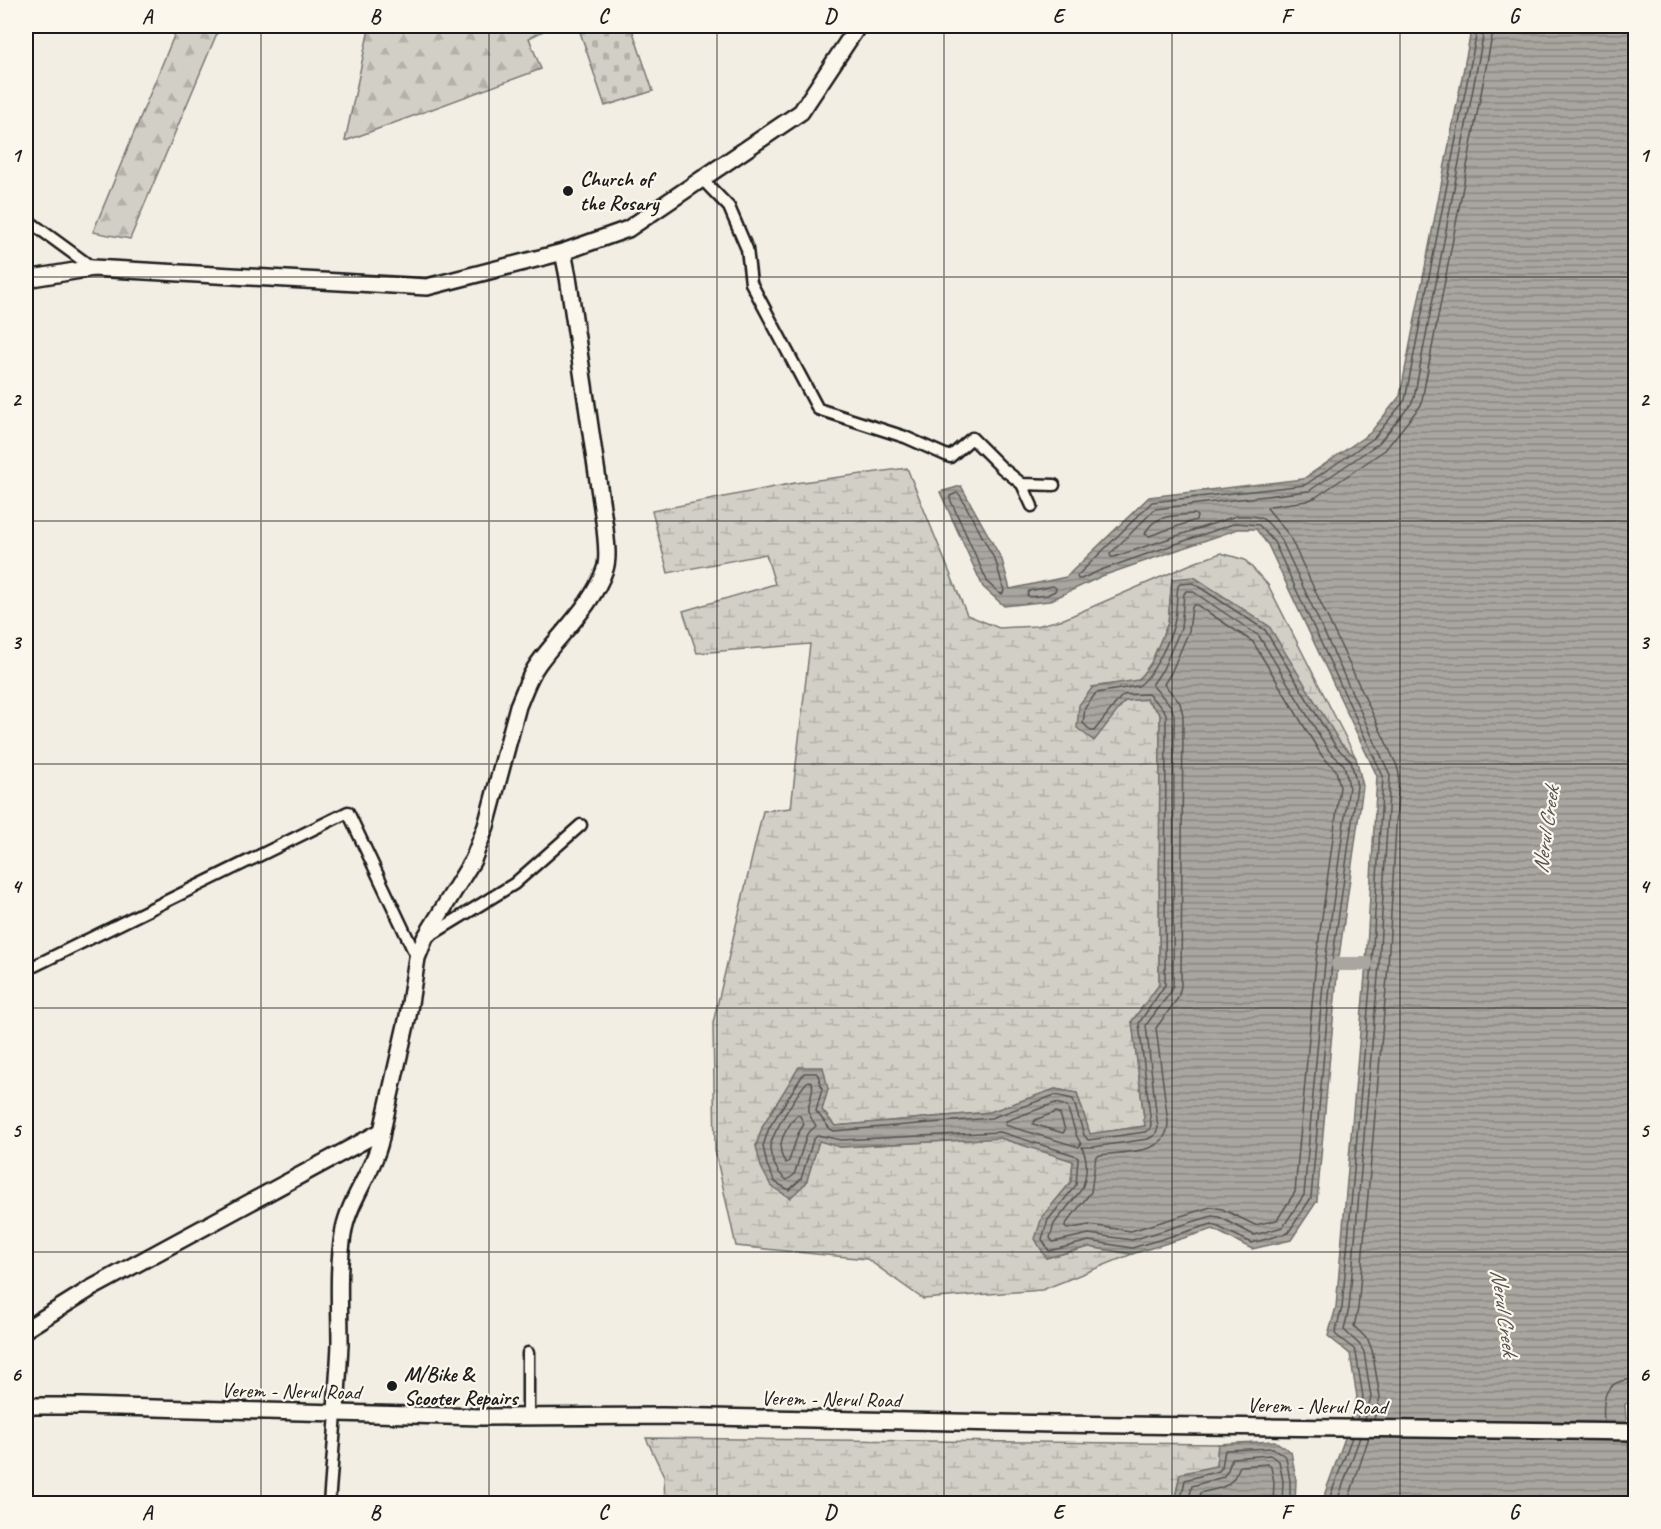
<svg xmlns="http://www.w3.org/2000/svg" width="1661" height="1529" viewBox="0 0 1661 1529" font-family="Caveat,sans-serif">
<defs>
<pattern id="forest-firs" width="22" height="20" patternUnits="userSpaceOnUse" patternTransform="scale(1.5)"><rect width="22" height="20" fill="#d2cfc6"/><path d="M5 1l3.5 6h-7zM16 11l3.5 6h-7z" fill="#b4b1aa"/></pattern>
<pattern id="wetland-marsh" width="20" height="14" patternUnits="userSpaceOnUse" patternTransform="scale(1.5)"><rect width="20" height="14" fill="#d2cfc6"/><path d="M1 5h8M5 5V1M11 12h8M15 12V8" fill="none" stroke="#b4b1aa"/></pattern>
<pattern id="cemetery-stones" width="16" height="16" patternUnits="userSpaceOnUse" patternTransform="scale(1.5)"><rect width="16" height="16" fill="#d2cfc6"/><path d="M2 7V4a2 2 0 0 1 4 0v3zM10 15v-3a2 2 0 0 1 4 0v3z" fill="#b4b1aa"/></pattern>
<pattern id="water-rules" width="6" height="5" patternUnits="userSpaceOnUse" patternTransform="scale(1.5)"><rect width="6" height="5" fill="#a9a6a0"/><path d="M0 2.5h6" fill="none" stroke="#898682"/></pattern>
</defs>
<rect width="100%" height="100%" fill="#f2eee4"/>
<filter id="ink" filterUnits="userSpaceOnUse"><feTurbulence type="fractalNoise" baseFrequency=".0167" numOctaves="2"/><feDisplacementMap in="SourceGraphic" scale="12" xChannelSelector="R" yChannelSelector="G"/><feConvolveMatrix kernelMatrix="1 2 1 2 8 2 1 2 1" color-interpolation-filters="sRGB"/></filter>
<g filter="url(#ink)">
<g fill="url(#forest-firs)" stroke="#777671" stroke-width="1.5">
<path d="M178,26h42l-90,213 -37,-7z"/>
<path d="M349,26h204l-24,12 12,31 -196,72 24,-112z"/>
</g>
<g fill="url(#wetland-marsh)" stroke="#777671" stroke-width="1.5">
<path d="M907,468l60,147 32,13 37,-2 28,-7 127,-55 30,-11 24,7 23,25 88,173 -184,-179 -4,44 -17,40 -13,18 -45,6 32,14 21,-2 14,15 -1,271 -27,36 13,105 -55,8 -13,-41 -22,-4 -65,23 -155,14 -13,-16 6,-21 -28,-22 -37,58 -7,21 50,37 13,-43 21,7 160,-9 73,23 -2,21 -29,35 4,41 43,-11 43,7 -90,36 -119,9 -56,-40 -131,-13 -21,-95 -2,-128 50,-212 28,-3 19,-164 -113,9 -14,-42 92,-27 -9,-30 -98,19 -16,-62 143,-28z"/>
<path d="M646,1438l572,6 -2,22 -36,8 -6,29 -509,1 -1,-28z"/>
</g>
<path fill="url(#cemetery-stones)" stroke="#777671" stroke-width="1.5" d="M578,26h53l22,65 -48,15z"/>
<g fill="url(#water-rules)" stroke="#716f6b" stroke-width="1.5">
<path d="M1472,26h163l1,1245 -2,16 2,15v99l-11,3 4,51 6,2v46h-311l1,-10 20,-55 12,-41 -7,-43 -22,-18 8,-29 30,-343 11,-188 -109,-231 -12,-16h-18l-136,47 -53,25 -45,5 -21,-19 -43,-95 21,-6 41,74 8,29 56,-12 83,-80 154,-18 67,-46 30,-37z"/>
<path d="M1194,577l75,49 72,118 15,14 7,28 -25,178 -21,237 -26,39 -39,9 -39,-20 -81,25 -43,-7 -43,11 -11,-19 7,-22 29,-35 2,-21 -73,-23 -160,9 -21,-6 -13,42 -16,15 -19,-12 -10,-19 -5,-21 7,-21 36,-58h24l5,22 -6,21 13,16 155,-14 65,-23 22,4 13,41 55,-8 -13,-105 27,-36 1,-271 -14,-15 -21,2 -31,40 -17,-13 2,-23 14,-18 45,-7 13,-17 17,-40 4,-44z"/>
<path d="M1275,1441l16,11 5,28 -1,23h-121l6,-29 36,-8 2,-22z"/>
</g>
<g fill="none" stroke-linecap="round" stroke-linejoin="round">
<g stroke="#545351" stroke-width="1.5">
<path d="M957,493l3,2 36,67 8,29 -2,3 -3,-1 -11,-10 -38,-84v-3z"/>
<path d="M1194,514l3,2 -1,4 -47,16 -4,-2c8,-20 30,-18 49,-20z"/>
<path d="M1193,583l72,47 71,117 15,14 6,25 -25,177 -21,235 -23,35 -36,10 -40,-19 -80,24 -43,-7 -40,10 -7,-12 6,-19 28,-35 2,-27 -4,-3 -74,-23 -159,8 -23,-5 -5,5 -12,39 -12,11 -14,-8 -8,-17 -4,-19 6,-18 35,-55h12l2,2 4,14 -6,22 14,18 4,2 157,-13 64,-23 18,4 11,36 4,5 57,-8 5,-3 1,-5 -12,-101 26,-38 1,-271 -2,-4 -16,-16 -24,1 -4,3 -26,33h-3l-8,-8 2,-15 11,-15 42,-7c14,-8 32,-46 36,-62 3,-12 2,-26 4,-38l2,-2z"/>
<path d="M1053,586l3,2 -1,3 -8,4 -17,2 -3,-2 2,-4z"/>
<path d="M1186,591h6l67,45 70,115 15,14 5,21 -24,176 -21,233 -21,32 -29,8 -35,-18 -7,-1 -80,24 -43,-6 -36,8 -3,-4 4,-14 27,-34c4,-7 6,-20 5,-29 0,-6 -3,-9 -4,-14h11l55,-8 7,-4 3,-7 -12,-103 24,-32 3,-8 1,-270 -3,-9 -19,-21 11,-16 18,-41 3,-34z"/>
<path d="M1194,605h3l56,37 69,114 14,14 4,17 -24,174 -21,231 -18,28 -22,5 -33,-16 -11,-2 -80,24 -42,-6 -22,4 -2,-2v-2l26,-33 5,-36c24,-6 72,2 72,-34l-12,-94 22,-30 3,-12 2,-271 -3,-12 -16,-19 7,-11 18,-42 3,-24z"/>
<path d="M808,1081l4,1c3,11 -5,20 -3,30 1,6 5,10 7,14l-9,8 -13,41 -7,5c-9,-5 -17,-22 -17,-33 1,-12 29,-57 38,-66z"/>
<path d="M1055,1103l12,3 10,31 4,7 -2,3 -74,-22 1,-4z"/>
<path d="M1056,1112l4,2 5,16 -2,3 -30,-9 2,-4z"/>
<path d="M797,1115l3,1 4,8 -6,10 -9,27 -3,2c-13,-15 0,-35 11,-48z"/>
<path d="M1357,1419l6,-22 -7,-44 -2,-4 -18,-14 -1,-2 7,-25 30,-344 11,-188 -109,-234 -15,-17 -23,-2 -135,47 -20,9h-3l-1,-3 75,-74 153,-17 69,-47 31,-38 73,-374"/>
<path d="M1365,1419l6,-22 -7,-45 -4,-7 -16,-15 5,-22 30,-343 11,-190 -109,-236c-15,-21 -19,-25 -45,-23l-122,41h-3l-1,-3 45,-45 154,-18 70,-48 32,-39 3,-6 71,-372"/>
<path d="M1374,1419l6,-22 -8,-47 -4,-10 -14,-14 4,-17 30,-343 11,-192 -2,-8 -108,-231 -22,-27 3,-2 37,-5 9,-4 69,-47 36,-45 73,-379"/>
<path d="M1604,1423c-2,-27 0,-43 32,-44"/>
<path d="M1180,1504l5,-24 34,-9 3,-4 3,-17 48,-2 13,9 4,24v23"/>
<path d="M1188,1504l4,-18 31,-9 5,-7 4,-12 38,-3 9,6 4,20 -1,23"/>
<path d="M1197,1504l3,-11c23,-6 30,-3 40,-27l28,-2 3,3 3,15 -1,22"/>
<path d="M1330,1504l1,-10 21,-57"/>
<path d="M1338,1504l1,-8 21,-59"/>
<path d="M1347,1504l22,-67"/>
</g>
<path stroke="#a9a6a0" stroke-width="14" d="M1338,964h28"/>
<g stroke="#1c1c1c" stroke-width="15">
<g id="street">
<path d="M702,179l27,28 18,42 4,34 67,126 87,28 45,20 22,-19 30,30 20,16 32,1"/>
<path d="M26,219l67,49"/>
<path d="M1022,484l10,22"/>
<path d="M426,938l88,-54 67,-59"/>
<path d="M26,970l322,-158 69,146"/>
<path d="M528,1417v-64"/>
<path d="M329,1504l7,-91"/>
</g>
</g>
<g stroke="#1c1c1c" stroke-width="20">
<g id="secondary">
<path d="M26,279l67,-11 334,19 136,-35 65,-23 173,-117 57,-86"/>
<path d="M26,1329l64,-40 292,-158 26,-115 9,-58 8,-20 48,-78 13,-34 32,-120c6,-14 11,-30 20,-42 22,-31 54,-57 67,-95 4,-12 1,-28 0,-41l-37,-251 -5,-25"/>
<path d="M26,1406h56l400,11 182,-1 389,8 583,8"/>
<path d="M336,1413c1,-23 3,-46 4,-69 0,-38 -3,-77 4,-115 7,-34 34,-63 38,-98"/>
</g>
</g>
<use href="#street" stroke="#fbf7ec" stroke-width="10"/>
<use href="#secondary" stroke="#fbf7ec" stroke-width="15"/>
</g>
</g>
<path fill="none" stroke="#1c1c1c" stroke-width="1.5" stroke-opacity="0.55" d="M261,26v1478M489,26v1478M717,26v1478M944,26v1478M1172,26v1478M1400,26v1478M26,277h1610M26,521h1610M26,764h1610M26,1008h1610M26,1252h1610"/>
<g fill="#1c1c1c" stroke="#fbf7ec" stroke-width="2">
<circle cx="568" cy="191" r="6"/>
<circle cx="392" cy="1386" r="6"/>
</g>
<g text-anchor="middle" stroke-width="4.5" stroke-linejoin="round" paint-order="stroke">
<g font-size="21" font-weight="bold" fill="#1c1c1c" stroke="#fbf7ec" text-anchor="start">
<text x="580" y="186">Church of<tspan x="580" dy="24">the Rosary</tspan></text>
<text x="404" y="1381">M/Bike &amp;<tspan x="404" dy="24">Scooter Repairs</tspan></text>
</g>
<g font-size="21" fill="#1c1c1c" stroke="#fbf7ec">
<text transform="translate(291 1391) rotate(1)" y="7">Verem - Nerul Road</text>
<text transform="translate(831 1399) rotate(1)" y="7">Verem - Nerul Road</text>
<text transform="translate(1317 1406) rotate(1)" y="7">Verem - Nerul Road</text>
</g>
<g font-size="22" font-style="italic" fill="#545351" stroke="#fbf7ec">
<text transform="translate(1545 830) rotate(-82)" y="8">Nerul Creek</text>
<text transform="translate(1505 1312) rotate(82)" y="8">Nerul Creek</text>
</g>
</g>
<rect width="1661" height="1529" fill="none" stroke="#fbf7ec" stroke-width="66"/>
<rect x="33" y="33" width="1595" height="1463" fill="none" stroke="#1c1c1c" stroke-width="2"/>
<g font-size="20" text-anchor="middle" font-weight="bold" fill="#1c1c1c">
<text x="147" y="23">A</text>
<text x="375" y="23">B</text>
<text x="603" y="23">C</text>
<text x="830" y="23">D</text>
<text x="1058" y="23">E</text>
<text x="1286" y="23">F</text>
<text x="1514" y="23">G</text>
<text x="16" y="162">1</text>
<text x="1644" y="162">1</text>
<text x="16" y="406">2</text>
<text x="1644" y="406">2</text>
<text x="16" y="649">3</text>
<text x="1644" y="649">3</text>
<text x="16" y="893">4</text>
<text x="1644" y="893">4</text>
<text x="16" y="1137">5</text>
<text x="1644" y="1137">5</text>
<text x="16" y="1381">6</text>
<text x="1644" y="1381">6</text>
<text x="147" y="1519">A</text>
<text x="375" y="1519">B</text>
<text x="603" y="1519">C</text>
<text x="830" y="1519">D</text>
<text x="1058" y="1519">E</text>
<text x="1286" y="1519">F</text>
<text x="1514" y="1519">G</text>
</g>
</svg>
